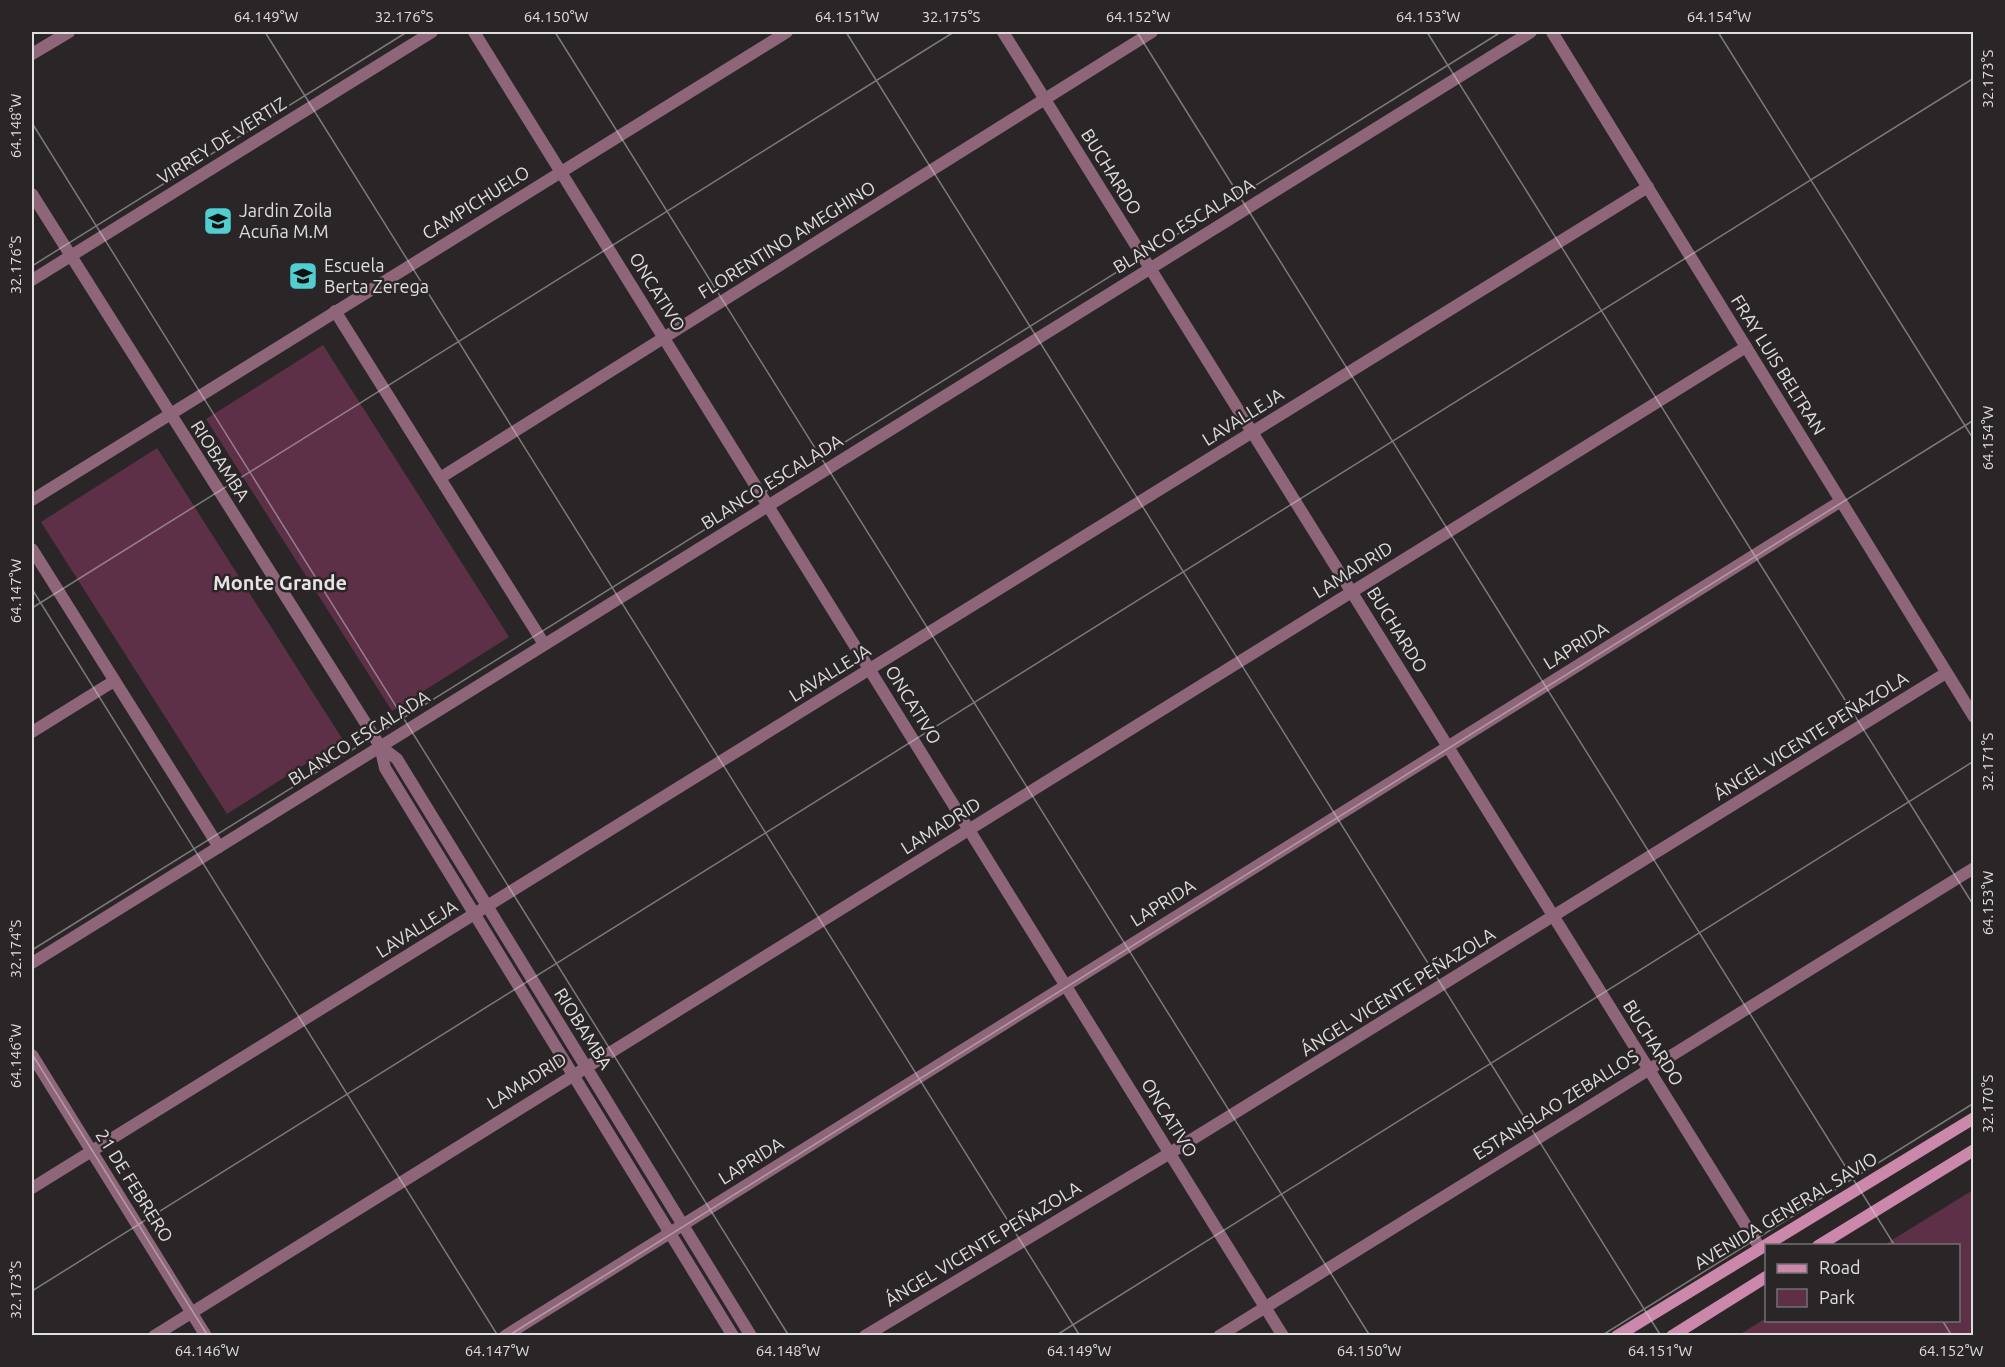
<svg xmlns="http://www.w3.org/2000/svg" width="2005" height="1367" viewBox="0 0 2005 1367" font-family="Ubuntu,sans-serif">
<rect width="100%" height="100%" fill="#2a2628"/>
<g fill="#5d3048">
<path d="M323,345l186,292 -117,74 -186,-292z"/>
<path d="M157,448l186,292 -116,74 -186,-292z"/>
<path d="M1973,1190v145h-234l27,-17v2h192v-74l-74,-1z"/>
</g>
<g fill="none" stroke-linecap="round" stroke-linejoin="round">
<g stroke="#8f657a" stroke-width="12">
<path d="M474,32l809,1304"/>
<path d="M1003,32l757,1216"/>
<path d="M1552,32l422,685"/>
<path d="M32,54l37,-22"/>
<path d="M32,194l348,552 17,13 354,577"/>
<path d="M32,280l400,-248"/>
<path d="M335,311l209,333"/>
<path d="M440,478l712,-446"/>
<path d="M32,500l755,-468"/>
<path d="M32,549l187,298"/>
<path d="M32,732l82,-51"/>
<path d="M380,746l5,22 348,568"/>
<path d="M32,963l1499,-931"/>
<path d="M32,1055l174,281"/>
<path d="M32,1188l1616,-1001"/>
<path d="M154,1336l1592,-989"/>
<path d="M505,1336l1336,-835"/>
<path d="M865,1336l305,-183 776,-480"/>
<path d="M1219,1336l755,-468"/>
</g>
<g stroke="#cb88aa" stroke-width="12">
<path d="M1818,1246l156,-96"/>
<path d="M1617,1336l357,-218"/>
<path d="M1672,1336l94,-59"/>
</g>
</g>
<path fill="none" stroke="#e0ddde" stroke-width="1.5" stroke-opacity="0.45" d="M265,32l815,1304M555,32l815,1304M846,32l815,1304M1137,32l758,1214M1427,32l547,874M1718,32l256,408M32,123l757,1213M32,266l375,-234M32,589l466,747M32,608l922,-576M32,950l1469,-918M32,1054l176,282M32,1291l1942,-1213M1942,1320l10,16M508,1336l1466,-916M1055,1336l919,-575M1601,1336l373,-233"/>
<defs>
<g id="school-square" transform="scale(1.5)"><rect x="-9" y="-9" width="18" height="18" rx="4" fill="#52cdd0" stroke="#2a2628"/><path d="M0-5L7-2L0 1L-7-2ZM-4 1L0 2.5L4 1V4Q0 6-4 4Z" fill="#111"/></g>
</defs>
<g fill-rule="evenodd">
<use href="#school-square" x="218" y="221"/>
<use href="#school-square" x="303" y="276"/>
</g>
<g text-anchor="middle" stroke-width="5" stroke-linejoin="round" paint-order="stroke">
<g font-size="18" fill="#e0ddde" stroke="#2a2628">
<text transform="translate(222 141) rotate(-32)" y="6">VIRREY DE VERTIZ</text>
<text transform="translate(1111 172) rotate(58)" y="6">BUCHARDO</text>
<text transform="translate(476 203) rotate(-32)" y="6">CAMPICHUELO</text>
<text transform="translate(1184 226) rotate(-32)" y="6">BLANCO ESCALADA</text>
<text transform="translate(787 240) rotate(-32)" y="6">FLORENTINO AMEGHINO</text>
<text transform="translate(657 292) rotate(58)" y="6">ONCATIVO</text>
<text transform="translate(1778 365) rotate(58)" y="6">FRAY LUIS BELTRAN</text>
<text transform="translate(1243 417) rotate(-32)" y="6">LAVALLEJA</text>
<text transform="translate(220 461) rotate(57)" y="6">RIOBAMBA</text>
<text transform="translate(772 482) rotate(-32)" y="6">BLANCO ESCALADA</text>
<text transform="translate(1353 570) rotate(-32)" y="6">LAMADRID</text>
<text transform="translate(1397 630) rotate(58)" y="6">BUCHARDO</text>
<text transform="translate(1576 646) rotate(-32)" y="6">LAPRIDA</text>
<text transform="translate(830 673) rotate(-32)" y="6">LAVALLEJA</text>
<text transform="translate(913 705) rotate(58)" y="6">ONCATIVO</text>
<text transform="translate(1811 736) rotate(-32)" y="6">ÁNGEL VICENTE PEÑAZOLA</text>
<text transform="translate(359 738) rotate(-32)" y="6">BLANCO ESCALADA</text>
<text transform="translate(941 826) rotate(-32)" y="6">LAMADRID</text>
<text transform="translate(1163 903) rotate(-32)" y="6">LAPRIDA</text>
<text transform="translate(417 929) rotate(-32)" y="6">LAVALLEJA</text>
<text transform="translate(1398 992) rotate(-32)" y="6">ÁNGEL VICENTE PEÑAZOLA</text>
<text transform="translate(583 1029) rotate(58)" y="6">RIOBAMBA</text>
<text transform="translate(1653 1043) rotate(58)" y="6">BUCHARDO</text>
<text transform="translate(527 1081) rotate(-32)" y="6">LAMADRID</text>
<text transform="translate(1556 1105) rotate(-32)" y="6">ESTANISLAO ZEBALLOS</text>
<text transform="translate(1169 1118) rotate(58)" y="6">ONCATIVO</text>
<text transform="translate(751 1161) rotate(-32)" y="6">LAPRIDA</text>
<text transform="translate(134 1186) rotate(58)" y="6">21 DE FEBRERO</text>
<text transform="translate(1786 1211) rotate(-31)" y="6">AVENIDA GENERAL SAVIO</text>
<text transform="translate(983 1244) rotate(-31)" y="6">ÁNGEL VICENTE PEÑAZOLA</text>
</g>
<g font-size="18" fill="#e0ddde" stroke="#2a2628" text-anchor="start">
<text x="239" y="217">Jardin Zoila<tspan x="239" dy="21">Acuña M.M</tspan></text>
<text x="324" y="272">Escuela<tspan x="324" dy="21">Berta Zerega</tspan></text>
</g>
<g font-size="20" font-weight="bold" fill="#e7e2e4" stroke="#2a2628">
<text x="280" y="590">Monte Grande</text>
</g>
</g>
<rect width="2005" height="1367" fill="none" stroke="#2a2628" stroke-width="66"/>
<rect x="1765" y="1244" width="195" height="78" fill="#2a2628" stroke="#736f71" stroke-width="1.5"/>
<rect x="1777" y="1264" width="30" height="9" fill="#cb88aa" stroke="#736f71" stroke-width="1.5"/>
<text x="1819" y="1274" font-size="18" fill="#e0ddde">Road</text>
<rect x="1777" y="1289" width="30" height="18" fill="#5d3048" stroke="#736f71" stroke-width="1.5"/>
<text x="1819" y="1304" font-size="18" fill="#e0ddde">Park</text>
<rect x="33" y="33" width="1939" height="1301" fill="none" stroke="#e0ddde" stroke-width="2"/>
<g font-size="15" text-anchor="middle" fill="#e0ddde">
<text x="266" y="22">64.149°W</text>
<text x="404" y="22">32.176°S</text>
<text x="556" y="22">64.150°W</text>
<text x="847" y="22">64.151°W</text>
<text x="951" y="22">32.175°S</text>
<text x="1138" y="22">64.152°W</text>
<text x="1428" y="22">64.153°W</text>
<text x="1719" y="22">64.154°W</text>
<text transform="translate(1988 79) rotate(-90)" y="5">32.173°S</text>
<text transform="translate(16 126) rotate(-90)" y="5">64.148°W</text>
<text transform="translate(16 265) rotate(-90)" y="5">32.176°S</text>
<text transform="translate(1988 438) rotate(-90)" y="5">64.154°W</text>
<text transform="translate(16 591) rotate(-90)" y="5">64.147°W</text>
<text transform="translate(1988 762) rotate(-90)" y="5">32.171°S</text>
<text transform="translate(1988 903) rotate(-90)" y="5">64.153°W</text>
<text transform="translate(16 949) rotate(-90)" y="5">32.174°S</text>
<text transform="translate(16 1056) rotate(-90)" y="5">64.146°W</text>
<text transform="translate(1988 1104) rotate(-90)" y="5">32.170°S</text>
<text transform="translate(16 1290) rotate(-90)" y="5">32.173°S</text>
<text x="207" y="1356">64.146°W</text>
<text x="497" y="1356">64.147°W</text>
<text x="788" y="1356">64.148°W</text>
<text x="1079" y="1356">64.149°W</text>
<text x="1369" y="1356">64.150°W</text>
<text x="1660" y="1356">64.151°W</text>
<text x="1951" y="1356">64.152°W</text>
</g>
</svg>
